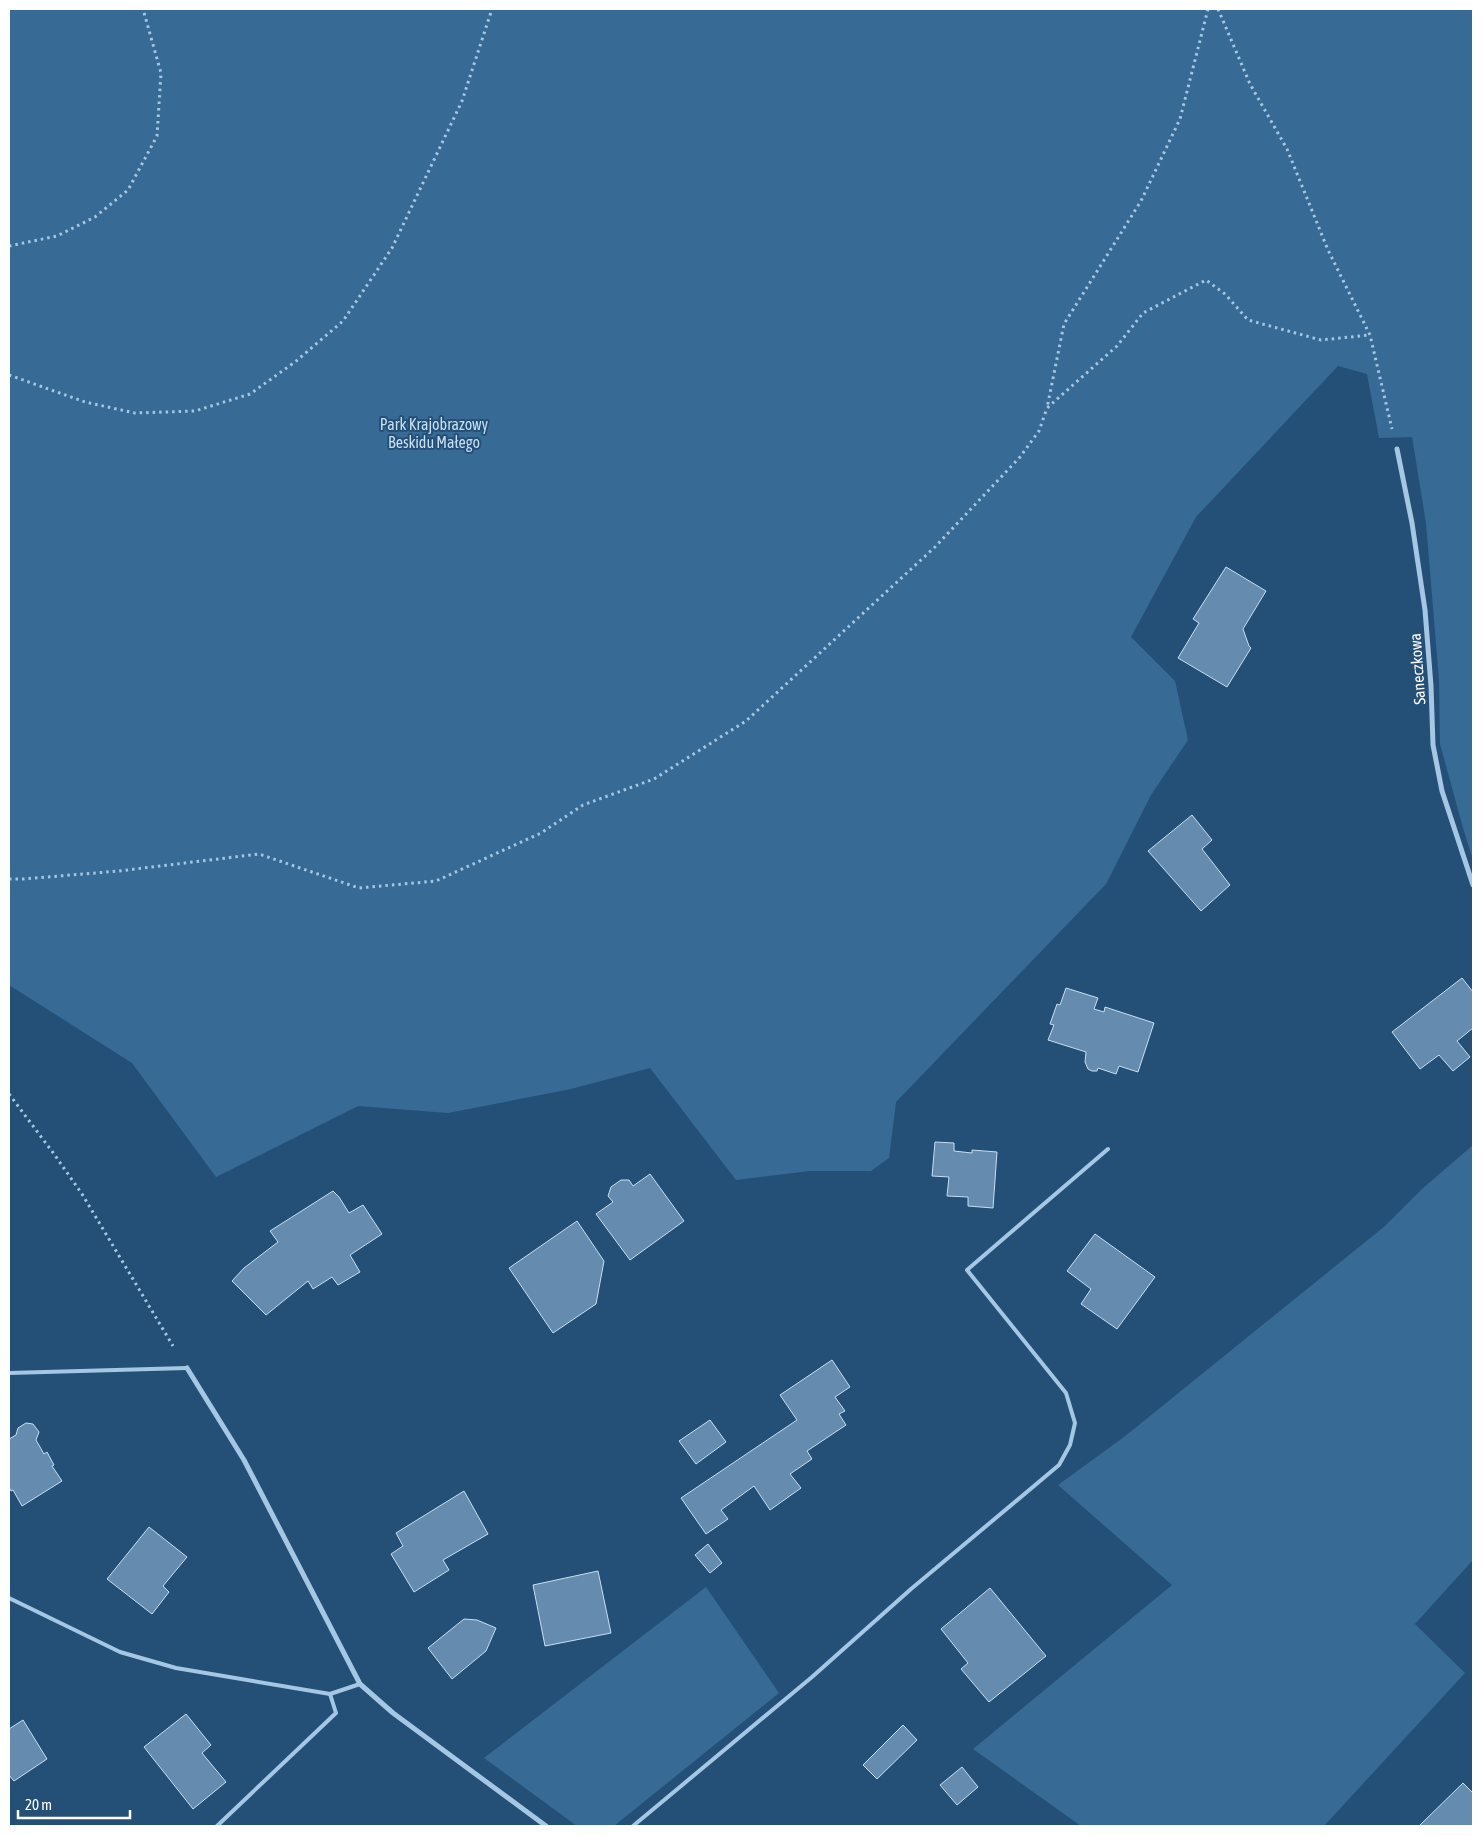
<svg xmlns="http://www.w3.org/2000/svg" width="1482" height="1835" viewBox="0 0 1482 1835" font-family="'Asap Condensed',sans-serif">
<rect width="100%" height="100%" fill="#245077"/>
<g fill="#376a95">
<path d="M9,9h1464v851l-10,-32 -23,-84 -1,-64 -13,-157 -14,-86 -33,1 -12,-64 -29,-8 -142,151 -65,120 44,44 13,59 -37,55 -45,89 -210,218 -7,56 -18,13h-61l-74,9 -86,-112 -79,21 -123,24 -90,-7 -142,71 -84,-114 -123,-78z"/>
<path d="M1473,1145v415l-58,64 50,49 -141,153h-243l-108,-77 199,-164 -114,-100 66,-48 261,-211 37,-37z"/>
<path d="M706,1587l73,106 -165,133h-37l-93,-68z"/>
</g>
<g fill="#658cae" stroke="#c7dff3">
<path d="M1226,567l40,24 -23,38 6,17 2,2 -24,39 -49,-29 21,-35 -6,-4z"/>
<path d="M1192,815l20,25 -10,9 28,36 -29,26 -53,-60z"/>
<path d="M1462,978l11,14v36l-16,13 13,16 -17,14 -14,-16 -19,14 -28,-37z"/>
<path d="M1066,988l32,10 -4,11 10,3 1,-5 49,16 -16,49 -19,-6 -3,8 -18,-6 -1,3h-5l-4,-2 -3,-7 1,-10 -38,-12 6,-15 -4,-1 7,-20 3,1z"/>
<path d="M935,1142l19,1v8l18,2v-3l25,2 -4,56 -25,-2v-9l-21,-1 2,-19 -17,-1z"/>
<path d="M650,1174l34,47 -54,39 -34,-46 17,-12 -5,-6 3,-9 10,-7h8l4,6z"/>
<path d="M333,1191l6,6 10,16 14,-8 19,29 -32,21 10,17 -22,13 -6,-8 -19,12 -5,-8 -42,34 -34,-34 12,-13 34,-26 -8,-11z"/>
<path d="M577,1221l27,40 -8,43 -43,29 -44,-65z"/>
<path d="M1095,1234l60,43 -38,52 -36,-25 10,-15 -24,-18z"/>
<path d="M832,1360l18,27 -15,10 10,14 -6,3 7,11 -39,26 5,8 -22,15 11,14 -31,22 -16,-24 -33,24 7,9 -22,15 -25,-36 116,-78 -17,-25z"/>
<path d="M710,1420l16,22 -30,22 -17,-23z"/>
<path d="M26,1423l7,1 6,8 -3,8 8,14 3,-2 7,13 -2,1 10,15 -40,25 -9,-16 -2,1 -2,-4v-48l7,-4 2,-7z"/>
<path d="M464,1491l24,43 -45,26 6,10 -35,22 -23,-38 12,-8 -7,-13z"/>
<path d="M149,1527l38,30 -24,29 6,6 -17,22 -45,-35z"/>
<path d="M708,1544l14,19 -12,10 -15,-18z"/>
<path d="M598,1571l13,62 -66,13 -12,-61z"/>
<path d="M990,1588l56,68 -57,46 -28,-33 7,-6 -27,-34z"/>
<path d="M464,1619l13,1 19,8 -10,23 -34,28 -24,-31z"/>
<path d="M186,1714l25,31 -9,8 24,29 -33,27 -49,-62z"/>
<path d="M23,1720l24,39 -33,22 -5,-6v-46z"/>
<path d="M903,1725l14,15 -40,39 -14,-14z"/>
<path d="M962,1767l16,20 -21,18 -17,-20z"/>
<path d="M1463,1783l10,10v33h-54z"/>
</g>
<g fill="none" stroke-linecap="round" stroke-linejoin="round">
<g stroke="#a5c7e3" stroke-width="3" stroke-dasharray="2.5 4" stroke-linecap="butt">
<path d="M1208,9l-28,110 -39,82 -77,123 -17,84 70,-62 26,-33 63,-33 19,14 23,26 73,20 49,-5"/>
<path d="M1218,9l32,75 37,65 41,101 42,85 22,94"/>
<path d="M9,246l48,-10 38,-19 33,-27 29,-54 4,-63 -18,-64"/>
<path d="M9,375l76,27 50,11 60,-2 55,-17 45,-32 48,-41 49,-73 70,-147 30,-92"/>
<path d="M9,879h14l96,-8 140,-17 100,34 77,-7 105,-48 42,-28 71,-26 92,-58 189,-174 85,-90 19,-26 8,-23"/>
<path d="M9,1094l45,60 28,40 91,152"/>
</g>
<g stroke="#a5c7e3" stroke-width="4">
<path d="M9,1373l178,-5"/>
<path d="M9,1598l111,54 56,16 154,26 30,-10"/>
<path d="M217,1826l119,-113 -6,-19"/>
<path d="M633,1826l179,-149 99,-88 148,-124 11,-20 5,-22 -9,-30 -99,-123 141,-121"/>
</g>
<g stroke="#a5c7e3" stroke-width="5">
<path d="M1397,449l15,74 13,87 6,76 2,59 9,46 31,94"/>
<path d="M187,1368l57,92 116,224 33,29 153,113"/>
</g>
</g>
<g text-anchor="middle" stroke-width="4" stroke-linejoin="round" paint-order="stroke">
<g font-size="16" fill="#c7dff3" stroke="#245077">
<text x="434" y="430">Park Krajobrazowy<tspan x="434" dy="18">Beskidu Małego</tspan></text>
</g>
<g font-size="16" fill="#fff" stroke="#245077">
<text transform="translate(1417 669) rotate(-94)" y="6">Saneczkowa</text>
</g>
</g>
<rect width="1482" height="1835" fill="none" stroke="#ffffff" stroke-width="20"/>
<path d="M18 1810v8h112v-8" fill="none" stroke="#ffffff" stroke-width="2.5"/>
<text x="25" y="1810" font-size="15" fill="#ffffff" stroke="#245077" stroke-width="4" paint-order="stroke">20 m</text>
</svg>
